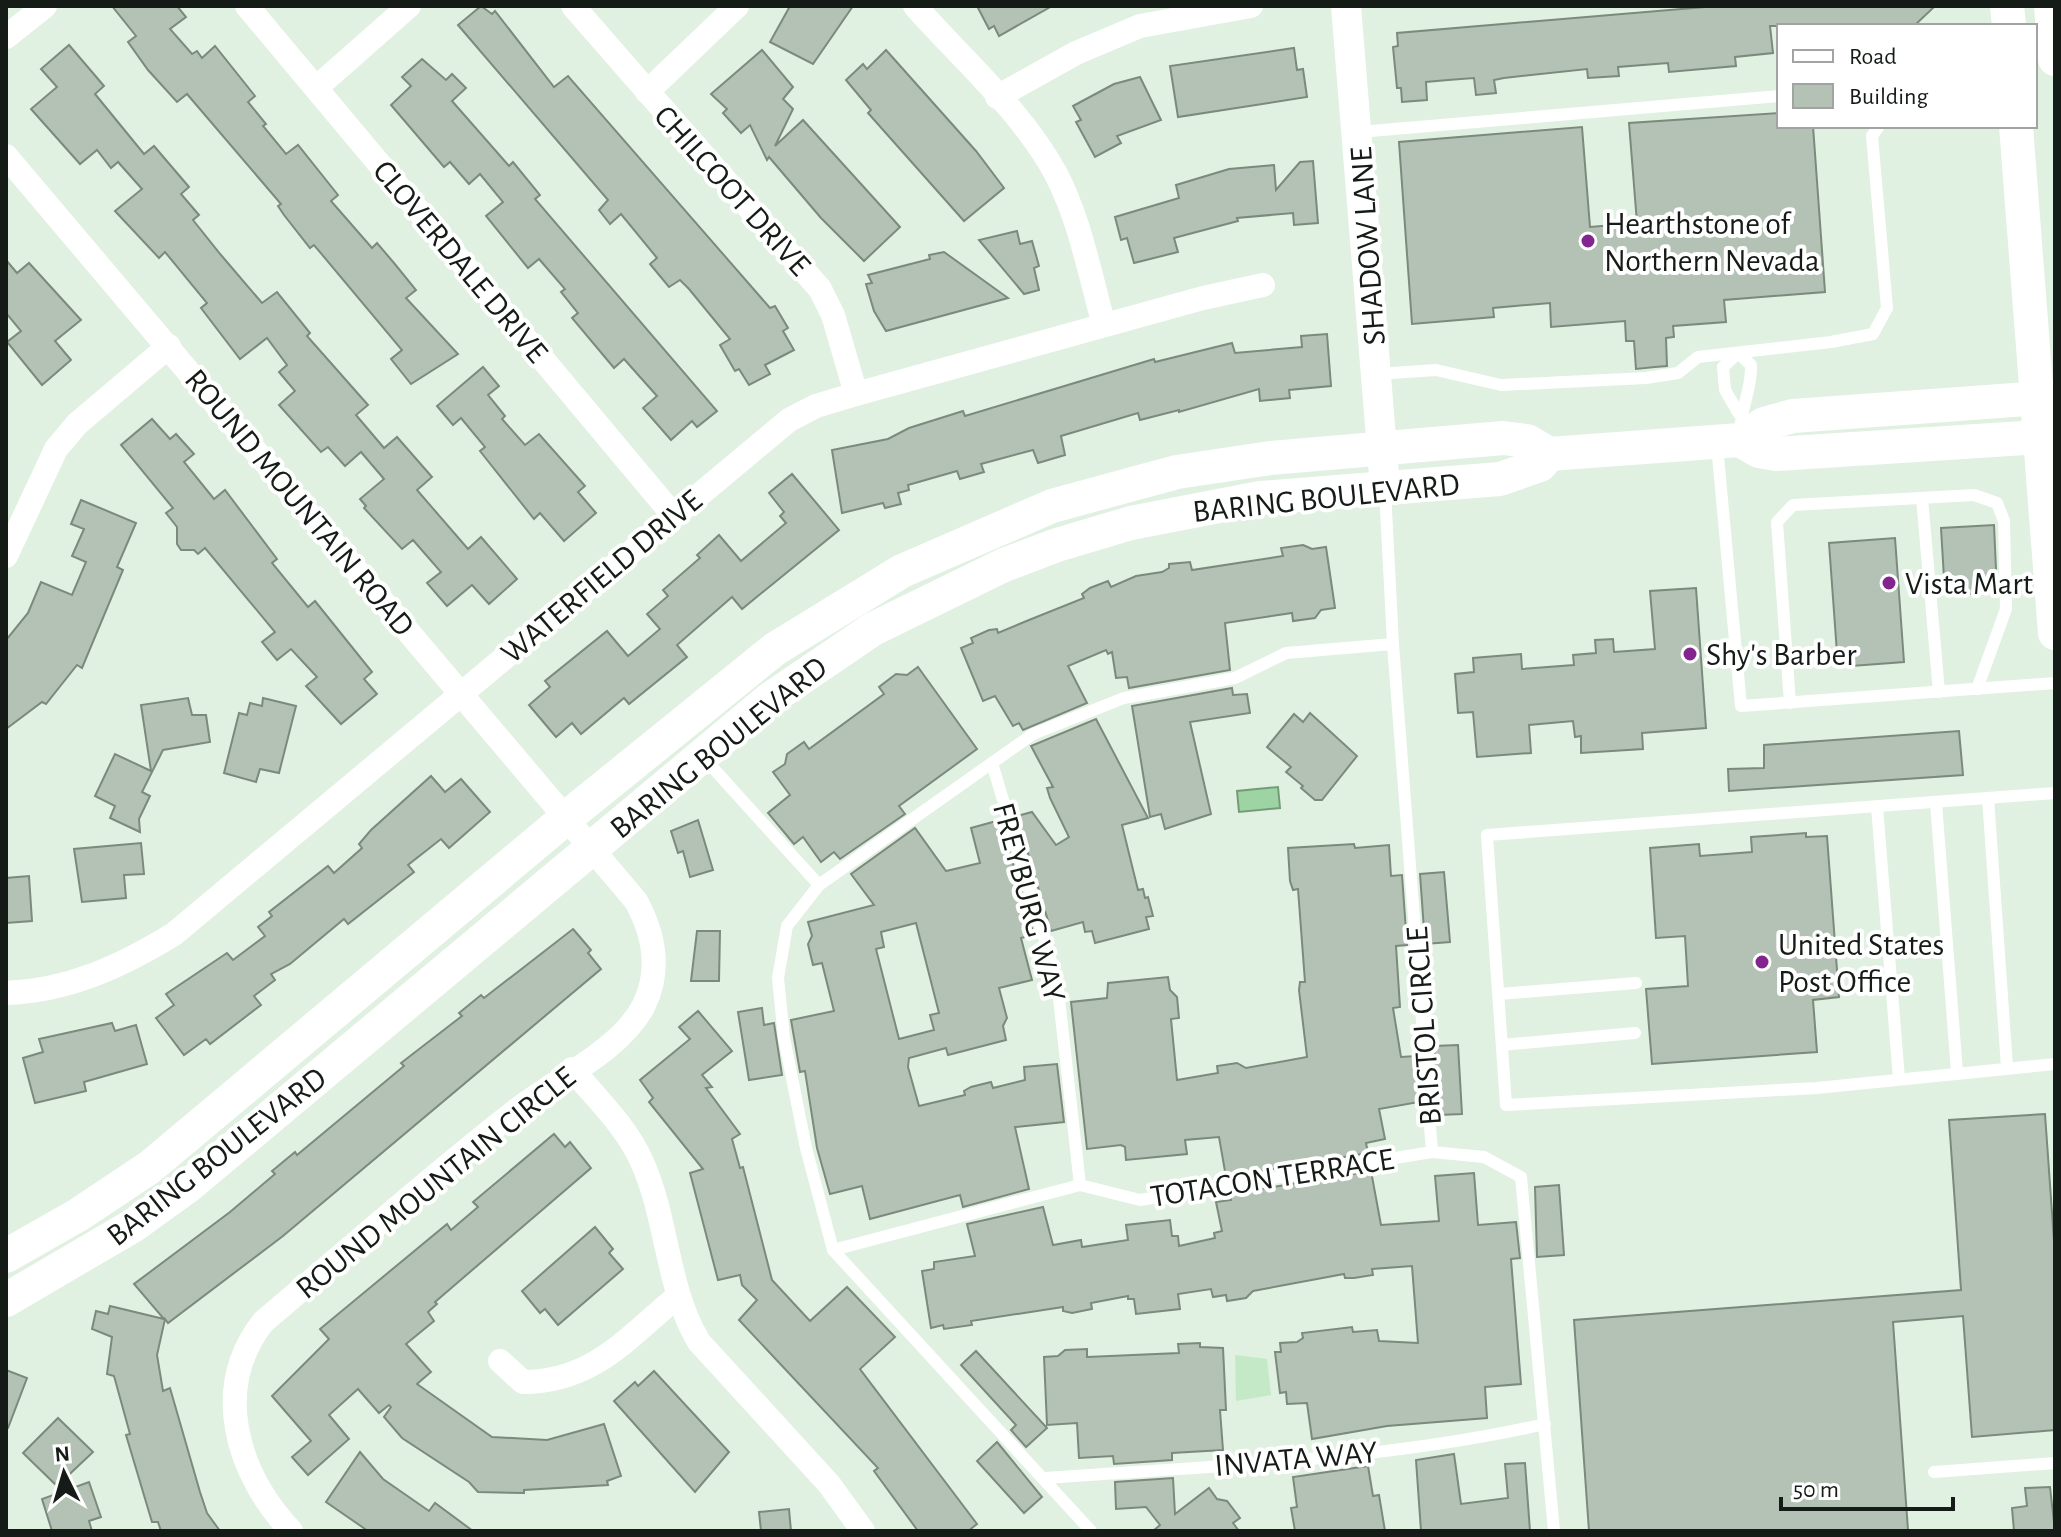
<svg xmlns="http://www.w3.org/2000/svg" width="2061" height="1537" viewBox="0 0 2061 1537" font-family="'Alegreya Sans',sans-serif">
<rect width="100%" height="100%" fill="#e0f0e1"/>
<path fill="#c3e9c6" d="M1235,1355l32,4 4,36 -35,6z"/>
<path fill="#9ed3a3" stroke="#759c79" stroke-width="2" d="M1278,787l2,21 -41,4 -2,-21z"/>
<g fill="#b3c2b4" stroke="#7b8a7c" stroke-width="2" fill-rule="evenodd">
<path d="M112,6h65l9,11 -16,12 22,25 5,-3 5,7 13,-12 40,50 -7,6 18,22 -3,2 23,28 12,-9 40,50 -7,6 41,47 5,-5 17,20 22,27 -10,8 52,56 -47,30 -20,-25 11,-9 -88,-105 -4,3 -26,-33 -6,-9 3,-2 -94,-110 -10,8 -29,-32 -20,-28 8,-6z"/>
<path d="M481,6l11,8 3,-3 59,76 14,-11 202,232 5,-2 13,22 -5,3 11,19 -29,15 5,9 -21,11 -10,-16 -4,2 -15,-26 10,-6 -41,-50 -9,-9 -11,7 -19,-23 7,-6 -36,-44 -11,10 -11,-14 9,-10 -150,-175z"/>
<path d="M790,6h63l-40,58 -43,-22z"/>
<path d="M977,6h75l-53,30 -5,-10 -5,3z"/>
<path d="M1717,6h218l-21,20h-144l3,27 -38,4 1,9 -67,6 -1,-9 -50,4 1,9 -31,2 -1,-9 -83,9 -10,2 2,13 -20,2 -2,-17 -26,2 -22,2 1,18 -25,2 -1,-14h-4l-4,-41 5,-1 -1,-13z"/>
<path d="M69,45l35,41 -9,8 49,60 10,-8 35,41 -8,7 18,21 -6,5 28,35 41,48 15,-11 33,41 -3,3 61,69 -12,10 28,33 13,-11 35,40 -15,13 51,59 13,-12 36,42 -28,25 -17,-19 -25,21 -20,-23 14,-11 -28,-32 -11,9 -38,-41 2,-2 -6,-7 24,-20 -23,-27 -16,14 -17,-19 -7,5 -42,-47 16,-14 -16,-19 8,-7 -20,-27 -27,21 -39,-51 6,-5 -42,-51 -6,6 -44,-47 27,-22 -24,-27 -7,6 -14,-18 -17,14 -49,-55 26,-22 -16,-18z"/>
<path d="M1294,48l3,22 6,-1 4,28 -129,20 -8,-51z"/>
<path d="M762,50l31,37 -10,12 10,10 -18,37 28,-26 97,107 -36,34 -43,-43 -52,-61 -2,3 -17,-35 -9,8 -18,-20 4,-4 -16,-15z"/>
<path d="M886,50l90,101 28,37 -40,33 -96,-108 3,-3 -25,-30 17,-16 4,5z"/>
<path d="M422,59l24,21 6,-6 14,14 -14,13 57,65 4,-4 27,33 -5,4 182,212 -20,16 -5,-6 -21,19 -28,-32 14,-12 -33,-37 -10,9 -42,-50 6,-5 -17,-21 4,-3 -26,-30 -11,9 -42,-52 17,-14 -23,-28 -11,10 -19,-22 -6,5 -53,-62 20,-19 -9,-9z"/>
<path d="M1140,77l21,43 -44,16 4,7 -26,14 -19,-35 5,-2 -8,-14 41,-22z"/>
<path d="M1779,113v13h34l12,166 -101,8 2,22 -53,4 1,11 -8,1 1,28 -12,1 -19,2 -2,-28h-8l-1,-20 -74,6 -1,-24 -57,5 1,9 -82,7 -13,-182 183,-15 8,100 47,-4 -8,-100z"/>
<path d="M1313,161l5,62 -24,2 -1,-12 -56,5 1,3 -64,17 4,14 -44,11 -7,-25 -6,2 -6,-23 64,-19 -3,-13 53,-16 45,-4 2,25 24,-28z"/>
<path d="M1017,231l3,13 12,-3 7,25 -5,2 5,22 -15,4 -45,-54z"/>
<path d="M944,252l64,46 -122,33 -12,-20 -8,-27 6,-1 -4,-8 62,-16 -1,-4z"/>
<path d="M6,260l11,13 12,-10 52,57 -26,21 16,19 -29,25 -35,-43 14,-11 -15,-18z"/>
<path d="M1327,334l4,52 -42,4 1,8 -30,3 -1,-12 -80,23v-2l-39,10 -2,-7 -77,23 4,19 -27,8 -5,-13 -52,14 3,8 -24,7 -3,-8 -49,14 1,5 -11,3 3,11 -16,4 -2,-5 -41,10 -10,-63 56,-11 21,-11 54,-17 2,5 189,-57 1,3 77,-19 3,10 67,-6 -1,-11z"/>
<path d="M483,367l16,19 -11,9 17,21 -3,3 23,26 14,-11 46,52 -7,6 18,21 -32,28 -24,-28 -6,6 -54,-68 5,-4 -24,-29 -8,7 -16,-19z"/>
<path d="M152,419l18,20 6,-5 18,20 -10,8 30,37 11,-9 52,69 -5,4 36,44 7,-6 57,71 -8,7 13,15 -36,30 -35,-38 11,-9 -26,-28 -14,11 -15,-18 13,-10 -70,-84 -7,6 -4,-4h-13l-4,-6v-17l-11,-14 7,-5 -52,-63z"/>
<path d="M792,474l47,56 -97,79 -10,-12 -55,48 10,12 -58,47 -5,-6 -43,36 -9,-11 -16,14 -27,-32 21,-18 -5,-6 62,-50 21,25 32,-27 -13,-15 21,-18 -5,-6 37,-32 -3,-3 22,-20 22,26 45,-38 -6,-7 4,-4 -15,-19z"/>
<path d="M81,500l55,23 -19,44 6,3 -41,98 -5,-3 -31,39 -4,-2 -36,27v-89l22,-27 13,-31 31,13 14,-33 -14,-6 12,-27 -13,-5z"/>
<path d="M1994,525l3,67 -52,3 -4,-67z"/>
<path d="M1895,538l9,124 -66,5 -9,-124z"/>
<path d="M1303,545l9,4 14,-2 9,61 -14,2 -6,8 -22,3 -1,-8 -67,10 5,47 -101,18 -2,-11 -11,1 -4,-26 -4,2 -2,-4 -38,16 19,37 -64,27 -4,-7 -6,3 -18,-30 -12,5 -22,-53 12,-5 -2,-5 18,-8 8,-1 1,4 31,-13 55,-22 -2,-4 8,-6 18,-7 3,6 25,-11 26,-4 7,-4v-4l21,-2 2,8 91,-14 -2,-8z"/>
<path d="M1696,588l10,140 -64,5 1,16 -62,4v-17l-6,1 -2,-16 -44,4 2,28 -54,4 -4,-45 -15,1 -3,-39 19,-2 -1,-14 48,-4 1,15 52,-4 -1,-10 23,-2 -1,-13 18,-1 1,13 41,-3 -5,-58z"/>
<path d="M918,667l59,82 -78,57 6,8 -65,45 -6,-7 -13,10 -18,-25 -9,7 -26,-31 22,-18 -17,-23 12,-8 2,-10 17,-12 5,7 75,-55 -5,-7 17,-13 11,1z"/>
<path d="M1232,688l1,7 14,-1 3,19 -60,9 21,92 -46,15 -4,-15 -11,3 -18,-111z"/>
<path d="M188,698l4,17h14l4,27 -47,8 -21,42 8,4 -11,23 1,13 -30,-14 5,-12 -20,-10 20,-42 36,17 -10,-66z"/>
<path d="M263,698l33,8 -17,67 -19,-4 -4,13 -32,-9 15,-60 8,2 3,-12 12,3z"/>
<path d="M1310,713l47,43 -35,44h-7l-14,-12 2,-2 -17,-14 5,-5 -24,-20 27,-33 9,8z"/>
<path d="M1096,719l52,99 -26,7 16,65 5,-1 2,9 3,-1 5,19 -7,1 3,12 -54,14 -3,-12 -7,1 -2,-10 -32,9 -34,-115 15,-4 24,33 13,-8 -19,-39 -3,-10 6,-1 -22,-41z"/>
<path d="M1959,731l4,44 -234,16 -1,-22 36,-1v-23z"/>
<path d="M431,776l14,16 16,-13 29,33 -41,36 -8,-9 -33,26 6,7 -19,15 -47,37 -4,-5 -54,45 -19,10 4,6 -21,16 7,9 -51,39 -4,-5 -22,16 -28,-37 18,-13 -8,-11 61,-41 6,7 32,-24 -7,-9 14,-11 -3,-4 59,-46 6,7 28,-25 -3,-4 12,-14z"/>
<path d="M698,820l15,50 -23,7 -7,-26 -5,2 -7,-22z"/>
<path d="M1000,820l34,115 -13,3 11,42 -33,8 8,30 -4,8 3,14 -58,15 -2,-7 -37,10 -1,9 11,39 46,-11 -1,-4 7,-4 20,-5 2,6 32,-8 -1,-13 33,-3 7,58 -49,5 14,62 -66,18 -3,-12 -90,24 -8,-33 -32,8 -13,-46 -12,-77 -5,1 -9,-52 43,-9 -12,-48 -9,2 -5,-21 4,-8 -4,-14 66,-17 -23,-31 64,-46 31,43 34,-8 -9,-35zM916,923l23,90 -9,2 4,15 -35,9 -23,-90 8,-2 -3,-15z"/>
<path d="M1806,833v4l21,-1 12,161 -26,3 4,52 -165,12 -6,-75 42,-3 -3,-50 -29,2 -6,-90 49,-4 1,12 52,-4 -1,-15z"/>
<path d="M141,843l3,31 -20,1 2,23 -44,4 -8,-53z"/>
<path d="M1354,844l1,4 34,-3 2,31 11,-1 5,70 -11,1 4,61 -7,1 8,49 15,-1 3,46 -40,7 6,30 -19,4 2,10 -142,24 -7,-40 -34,3 2,14 -61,6 -1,-13 -4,-2 -34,4 -16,-147 36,-4 1,-15 60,-6 2,13 7,7 2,21 -8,1 6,61 41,-7 -1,-7 20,-3 9,5 61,-11 -8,-67 1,-8h5l-7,-93 -5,1 -3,-9 -2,-33z"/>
<path d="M1444,872l6,70 -25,2 -5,-70z"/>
<path d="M29,876l3,45 -26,2v-45z"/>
<path d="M573,929l18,21 -3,3 13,16 -318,267 -115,87 -3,-4 -8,36 6,36 7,-3 30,104 7,21 13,18h-59l-3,-9h-6l-26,-87 4,-1 -16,-58 -7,-2 5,-37 -20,-8 4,-18 12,3 2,-8 54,13 -30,-35 96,-72 45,-38 -3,-3 23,-19 2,3 107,-89 -3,-3 61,-47 -3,-3 22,-18 3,3z"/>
<path d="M697,931h23l-1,50h-28z"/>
<path d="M762,1008l2,17 10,-2 8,52 -33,5 -11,-68z"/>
<path d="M698,1011l34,40 -30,24 10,12 -6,1 34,46 -8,5 8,29 3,-1 29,113 38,41 37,-34 48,50 -35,32 117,155 -9,7h-50l-44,-60 4,-3 -139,-148 18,-20 -15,-15 -2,-10 -22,5 -28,-107 13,-4 -54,-67 4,-4 -13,-18 50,-41 -11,-12z"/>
<path d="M112,1023l3,8 21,-6 11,39 -63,18 2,9 -51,12 -12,-45 20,-6 -4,-13z"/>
<path d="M1458,1045l4,69 -23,1 -5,-69z"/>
<path d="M2045,1114l10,141v175l-83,7 -9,-121 -70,6 15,208 -319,1 -15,-211 387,-30 -12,-170z"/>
<path d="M554,1134l11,13 5,-5 21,26 -156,134 2,2 -9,8 6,9 -28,23 25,28 -14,12 75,53 55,3 57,-16 17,52 -14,5 1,4 -84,5v3l-46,-1 -9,-10 -67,-44 -18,-21 7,-10 -2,-2 -10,8 -21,-24 -29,26 20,24 -41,36 -16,-18 19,-16 -39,-45 57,-57 -9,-10 127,-105 4,6 27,-23 -5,-5z"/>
<path d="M1371,1171l10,54 58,-4 -4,-45 39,-3 4,52 38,-3 4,36 -9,1 10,125 -36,3 2,31 -100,8 -75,13 -5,-36 -20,1 -1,-12 -6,1 -5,-41h6l-1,-9 17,-1 6,-4 -1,-5 50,-6 1,5 24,-2 2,11 39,2 -6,-77 -40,3 1,6 -19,3h-9l-1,-4 -91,17 -7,7 -19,3 -1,-6 -13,2 -2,-8 -33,5 2,15 -44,5 -2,-15h-6v-3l-37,7 1,6 -20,4 -9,-2v-4l-92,14 1,4 -28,4 -1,-4 -12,3 -9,-57 12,-2v-7l41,-6 -8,-32 76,-17 10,38 28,-5 1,7 46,-7 -2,-15 44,-5 2,16h6l1,10 36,-8 -1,-5 8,-2 -6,-29 15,-2 -1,-6z"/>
<path d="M1559,1185l5,70 -27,2 -2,-70z"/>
<path d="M595,1227l18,22 -4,4 14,16 -65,56 -13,-16 -5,4 -18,-22z"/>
<path d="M1200,1343v4l23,1 3,62h-6l3,40 -51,3v7l-58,4 -1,-8 -34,2 -2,-35 -30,2 -3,-68 14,-1 7,-6 22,-1v8l92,-4 -1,-9z"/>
<path d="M976,1351l71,77 -21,19 -15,-17 5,-5 -55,-60z"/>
<path d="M6,1370l21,8 -19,50h-2z"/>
<path d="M654,1371l75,81 -34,40 -81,-91 21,-19 3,4z"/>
<path d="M58,1418l35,34 -36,34 -34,-33z"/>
<path d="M997,1442l45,55 -18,16 -47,-52z"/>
<path d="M360,1452l23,27 46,32 6,-8 38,28h-105l-42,-29z"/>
<path d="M1454,1454l7,50 47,-6 -3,-34 20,-1 5,68h-109l-5,-71z"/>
<path d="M1368,1466l5,30 6,-1 6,36h-90l-4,-23 6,-1 -4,-30z"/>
<path d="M1173,1478l2,36 34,-26 8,11 10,2 13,17 -7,5 6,8h-86l7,-6 -14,-18 -30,2 -1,-27z"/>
<path d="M89,1482l12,35 -12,4 3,10h-40l-10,-32z"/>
<path d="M2050,1487l5,44h-41l-2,-23 15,-2 -2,-18z"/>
<path d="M789,1509l2,22h-30l-2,-19z"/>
</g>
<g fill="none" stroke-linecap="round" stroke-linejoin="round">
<g stroke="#fff" stroke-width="12">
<path d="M1359,132l420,-36"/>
<path d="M1377,374l59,-4 65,15 145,-7 32,-5 20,-16 133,-15 42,-8 14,-26 -15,-172 7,-10"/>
<path d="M1739,414l-14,-24 -2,-23 15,-14 13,12c1,27 -12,45 -11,72"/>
<path d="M1717,445l24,261 314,-23"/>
<path d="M1385,490l8,154 39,508 52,5 37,20 33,354"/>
<path d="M1922,498l17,194"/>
<path d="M1790,703l-13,-181 16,-17 181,-10 23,8 7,18 2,88 -29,80"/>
<path d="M703,757l116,128 -32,41 -9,52 6,60 22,110 27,102 258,281"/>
<path d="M992,763l65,218 23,204"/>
<path d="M2055,793l-568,42 19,270 311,-17 238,-24"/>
<path d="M1988,798l19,269"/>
<path d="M1936,803l21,269"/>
<path d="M1877,807l22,272"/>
<path d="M819,885l214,-151 91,-36 111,-20 51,-25 107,-9"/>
<path d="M1499,994l137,-11"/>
<path d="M1502,1045l133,-12"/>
<path d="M833,1250l247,-65 60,15 292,-48"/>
<path d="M1934,1472l121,-9"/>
<path d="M1044,1478c167,-12 337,-17 501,-54"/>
</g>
<g stroke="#fff" stroke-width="24">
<path d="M247,6l427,510"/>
<path d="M573,6l247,283 13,26 23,79"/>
<path d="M915,6c47,53 107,105 141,168 24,46 34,101 48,151"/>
<path d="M6,37l39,-31"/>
<path d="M316,88l93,-82"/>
<path d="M647,92l90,-86"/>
<path d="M997,97l79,-44 64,-27 111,-20"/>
<path d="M6,156l630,745c18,33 25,69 8,104 -23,46 -90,75 -130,107 -86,67 -168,140 -251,210 -52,67 -26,151 28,209"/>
<path d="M6,556l50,-107 21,-25 92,-78"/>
<path d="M6,993c62,-2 116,-27 168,-59l615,-514 27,-14 40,-12 347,-96 60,-13"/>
<path d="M572,1069c24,29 55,58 70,93 26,57 24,125 57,180l130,142 34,47"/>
<path d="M500,1361l23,21c70,0 104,-44 155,-86"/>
</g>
<path stroke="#fff" stroke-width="30" d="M1346,6l39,481"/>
<g stroke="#fff" stroke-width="34">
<path d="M2007,6l2,20"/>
<path d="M2051,6l4,53"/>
<path d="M2016,126l39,507"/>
<path d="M1740,440l19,11 17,3 279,-18"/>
<path d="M6,1256l72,-41 72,-48 416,-349 209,-169 127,-78 150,-65 125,-34 93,-14 233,-20 24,3 22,13 191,-14 24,-16 29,-8 262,-19"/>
<path d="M6,1300l128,-75 54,-39 582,-487 103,-70 131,-64 53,-20 74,-22 129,-25 240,-19 40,-14 9,-11"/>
</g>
</g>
<g fill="#83248f" stroke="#fff" stroke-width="3">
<circle cx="1588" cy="241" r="8"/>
<circle cx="1889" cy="583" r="8"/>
<circle cx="1690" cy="654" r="8"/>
<circle cx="1762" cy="962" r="8"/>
</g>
<g text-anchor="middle" stroke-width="8" stroke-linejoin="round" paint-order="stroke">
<g font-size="32" fill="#151b16" stroke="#fff">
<text transform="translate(733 190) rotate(48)" y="11">CHILCOOT DRIVE</text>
<text transform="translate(1367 246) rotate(-94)" y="11">SHADOW LANE</text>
<text transform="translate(461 261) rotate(50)" y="11">CLOVERDALE DRIVE</text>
<text transform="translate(1326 497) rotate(-6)" y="11">BARING BOULEVARD</text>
<text transform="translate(300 502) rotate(50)" y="11">ROUND MOUNTAIN ROAD</text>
<text transform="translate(601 576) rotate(-40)" y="11">WATERFIELD DRIVE</text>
<text transform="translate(718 747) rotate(-39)" y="11">BARING BOULEVARD</text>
<text transform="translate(1030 902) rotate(75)" y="11">FREYBURG WAY</text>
<text transform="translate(1423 1026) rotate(-94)" y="11">BRISTOL CIRCLE</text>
<text transform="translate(216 1156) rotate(-38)" y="11">BARING BOULEVARD</text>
<text transform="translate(1272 1177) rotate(-9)" y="11">TOTACON TERRACE</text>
<text transform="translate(435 1182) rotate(-39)" y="11">ROUND MOUNTAIN CIRCLE</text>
<text transform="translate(1296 1458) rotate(-5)" y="11">INVATA WAY</text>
</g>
<g font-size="32" fill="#151b16" stroke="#fff" text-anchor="start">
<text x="1604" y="234">Hearthstone of<tspan x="1604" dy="37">Northern Nevada</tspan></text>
<text x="1905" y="594">Vista Mart</text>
<text x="1706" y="665">Shy's Barber</text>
<text x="1778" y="955">United States<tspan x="1778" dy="37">Post Office</tspan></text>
</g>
</g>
<rect width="2061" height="1537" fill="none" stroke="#151b16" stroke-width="16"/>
<rect x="1777" y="24" width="260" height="104" fill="#ffffff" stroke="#a1a4a2" stroke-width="2"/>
<rect x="1793" y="50" width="40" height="12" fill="#ffffff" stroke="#a1a4a2" stroke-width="2"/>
<text x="1849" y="64" font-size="24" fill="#151b16">Road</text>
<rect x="1793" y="84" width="40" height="24" fill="#b3c2b4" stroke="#a1a4a2" stroke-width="2"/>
<text x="1849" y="104" font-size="24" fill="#151b16">Building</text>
<g transform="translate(64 1473) rotate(355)" stroke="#ffffff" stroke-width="6" paint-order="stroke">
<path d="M0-6L14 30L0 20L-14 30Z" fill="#151b16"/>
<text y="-12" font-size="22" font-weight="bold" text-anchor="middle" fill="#151b16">N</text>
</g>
<path d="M1781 1497v12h172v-12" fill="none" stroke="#151b16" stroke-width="4"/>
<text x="1793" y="1497" font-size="24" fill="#151b16" stroke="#ffffff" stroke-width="6" paint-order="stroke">50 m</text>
</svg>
